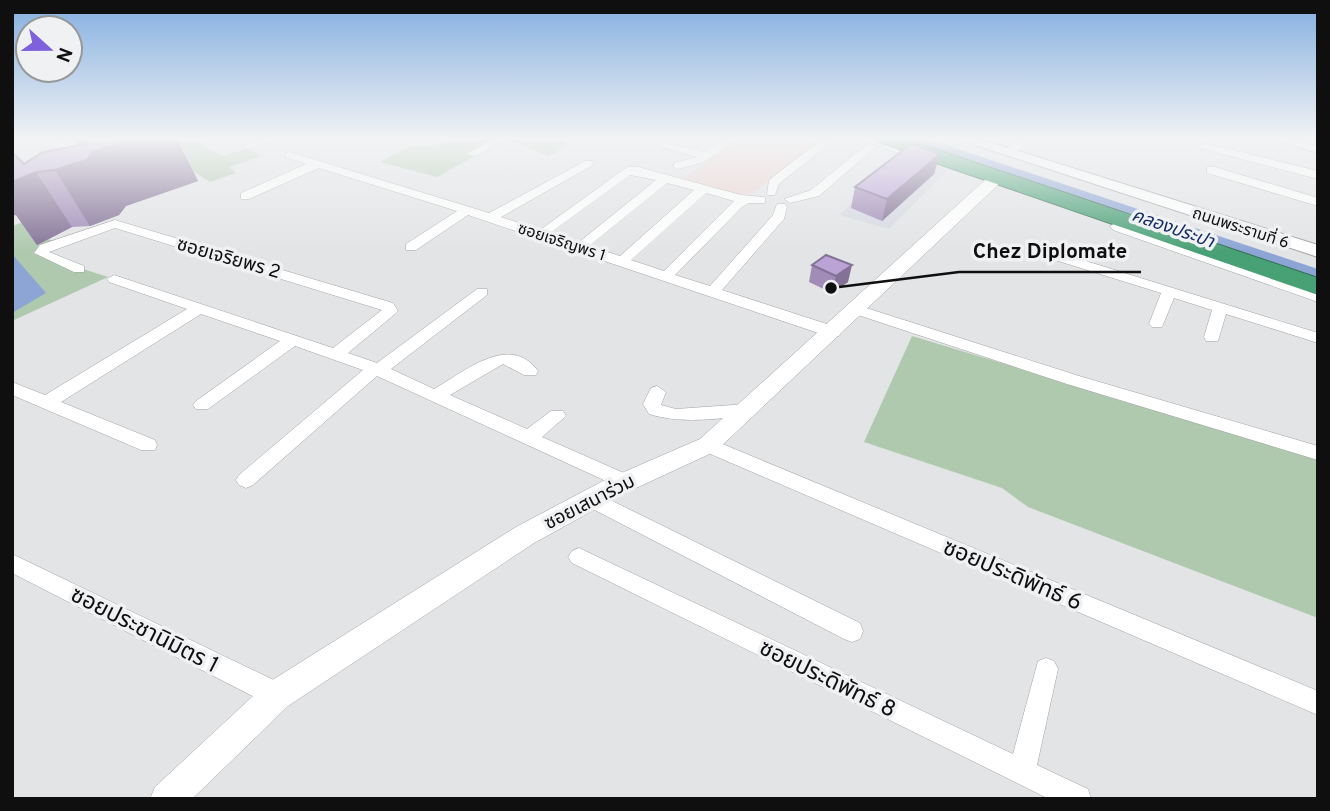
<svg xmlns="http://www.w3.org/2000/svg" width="1330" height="811" viewBox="0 0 1330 811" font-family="Overpass,'Noto Sans Thai',sans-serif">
<rect width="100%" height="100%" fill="#e3e4e6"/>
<path fill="#d6d9e2" d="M903,155l45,15 -59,59 -50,-14z"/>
<path fill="#edd3d1" d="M739,139h81l-67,54 -17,1 -53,-15z"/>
<g fill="#aec9ae">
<path d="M164,139h35l3,5 20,12 27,-8 12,8 -31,11 6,6 -26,9 -42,-27z"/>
<path d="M446,139h60l-69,38 -57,-15 30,-16 15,1 23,-5z"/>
<path d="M506,139h59l2,7 -18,10z"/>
<path d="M43,215l1,23 14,4 -25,11 75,24 -96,44v-95z"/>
<path d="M912,336l406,123v159l-290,-111 -26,-19 -138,-46z"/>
</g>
<g fill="#8ca5d5">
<path d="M891,139h37l390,130v16z"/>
<path d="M12,254l34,39 -34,20z"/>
</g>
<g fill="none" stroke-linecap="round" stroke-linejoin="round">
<g stroke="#a3a3a5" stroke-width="1">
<g id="minor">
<path d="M261,139h17l-29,10 -6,-3z"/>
<path d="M493,139h14l-31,17 -10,-2z"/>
<path d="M725,139h13l-34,23 -26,7 -4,-2v-4l23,-6 -41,-12 6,-3 43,10z"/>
<path d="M822,139h13l-56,45 -4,11h-8l2,-15z"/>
<path d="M1017,139h12l-15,16h-8l-2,-2z"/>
<path d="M1272,139h17l29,7v7z"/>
<path d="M52,141h8l32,18 -10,2 -30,-16z"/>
<path d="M1204,143l114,28v8l-118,-31 -2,-2z"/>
<path d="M867,144l10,2 -58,50 -29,7 -6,-4 27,-9z"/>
<path d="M290,152l199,61 96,-52h8v4l-92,52 39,13 87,-63h11l103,28 24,2v6h-16l-7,4 -67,68 35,11 63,-71 4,-11h8l2,3 -3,12 -62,71 117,38 2,4 -2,4h-12l-359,-121 -52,35h-10v-6l51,-33 -138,-43 -70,31h-8v-6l65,-29 -20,-7v-4zM630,175l26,5 -78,63 -28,-10zM667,183l27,7 -74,66 -31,-10zM706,193l28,8 -70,70 -33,-11z"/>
<path d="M1207,167h8l103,31v8l-111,-33z"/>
<path d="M115,220l278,83 5,8 -3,3 -47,39 29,10 100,-74h10v6l-96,74 43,20c30,-17 76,-57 104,-18l-2,4h-12l-21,-11 -53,31 77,34 24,-18h12l3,5 -24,21 91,40 3,5 -3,5 -7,3 -7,-3 -242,-111 -124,109 -7,3 -7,-3 -3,-5 3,-5 124,-105 -68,-24 -87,63h-12l-3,-4 3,-4 84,-60 -79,-27 -140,88 94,38 2,5 -2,5h-14l-129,-55v-13l33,13 142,-86 -78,-27 -2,-3 7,-4 219,73 49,-38 -267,-82 -66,24 35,14v6h-10l-40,-19 6,-8z"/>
<path d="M1060,253l258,80v10l-92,-29 -8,27h-12l-2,-4 8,-27 -38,-12 -12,29h-10l-3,-3 12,-31 -106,-33 -2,-3z"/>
<path d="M857,305l222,71 239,70v14l-251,-76 -215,-71 -3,-3z"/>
<path d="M657,386l9,6 -5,13 15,4 71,-5 9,6 -9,6c-34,3 -66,8 -98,-2l-6,-10 8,-16z"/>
<path d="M708,438l610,253v24l-617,-265 -2,-5 2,-5z"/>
<path d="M592,491l268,132 3,8 -3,8 -8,3 -8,-3 -259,-134 -3,-6 3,-6z"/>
<path d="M579,548l434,206 25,-93 8,-3 8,3 4,8 -21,96 51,24 3,10h-42l-36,-18 -441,-218 -4,-6 4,-6z"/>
<path d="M12,554l274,132 3,9 -3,9 -9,3 -9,-3 -256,-131z"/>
</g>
</g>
<g stroke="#a3a3a5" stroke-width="1">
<g id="tertiary">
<path d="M861,139h20l30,12 -7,4z"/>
<path d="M992,177l6,2v6l-282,266 -95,44 -87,48 -246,163 -96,93h-42l5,-12 111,-103 250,-157 87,-46 97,-42 286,-260z"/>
<path d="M1119,221l199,68v13l-205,-72 -3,-4z"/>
</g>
</g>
<g stroke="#a3a3a5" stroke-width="2">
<path id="secondary" d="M957,139h23l338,106v12z"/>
</g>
<g stroke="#346d52" stroke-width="2">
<path id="motorway" d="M874,139h31l413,139v17l-440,-152z"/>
</g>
<use href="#minor" fill="#fff" fill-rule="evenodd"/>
<use href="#tertiary" fill="#fff" fill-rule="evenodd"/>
<use href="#secondary" fill="#fff" fill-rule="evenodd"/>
<use href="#motorway" fill="#48a075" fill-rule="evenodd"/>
</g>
<g fill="#a18cb8">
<path d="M74,139h103l21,42 -72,25 -7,9 -29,11 -18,1 -35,18 -21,-30 8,-51 54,-19z"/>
<path d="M940,154l-6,20 -52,47 -31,-13 4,-21z"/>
<path d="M812,265l36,17 -16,11 -23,-11z"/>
</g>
<g fill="#837296">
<path d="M138,139h39l21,42 -72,25 -7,9 -29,11 -35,-56 39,-19z"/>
<path d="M940,154l-6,20 -52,47 5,-22z"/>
<path d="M12,172h24l36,55 -35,18 -21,-30 -4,1z"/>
<path d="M852,265l-4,17 -16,11 4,-17z"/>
</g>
<g fill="#bba3d6" stroke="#837296" stroke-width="2">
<path d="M81,139h57l-44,12 -7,9 -32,10 -19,2 -24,10v-30l12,12 19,-12 43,-8z"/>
<path d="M911,144l29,10 -53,45 -32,-12z"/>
<path d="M826,255l26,10 -16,11 -24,-11z"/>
</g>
<linearGradient id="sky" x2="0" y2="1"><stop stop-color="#83aee0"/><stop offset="0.55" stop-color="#f2f3f4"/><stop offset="1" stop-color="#f2f3f4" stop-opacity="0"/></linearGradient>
<rect width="1330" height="252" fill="url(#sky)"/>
<g text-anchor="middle" stroke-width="7" stroke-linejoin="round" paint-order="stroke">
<g font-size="16" fill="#0f0f10" stroke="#f0f1f3">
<text transform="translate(1241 227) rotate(18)" y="6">ถนนพระรามที่ 6</text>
<text transform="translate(562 241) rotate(18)" y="6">ซอยเจริญพร 1</text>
</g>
<g font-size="18" font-style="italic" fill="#112c65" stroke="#f0f1f3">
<text transform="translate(1173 228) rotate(19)" y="6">คลองประปา</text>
</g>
<g font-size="19" fill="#0f0f10" stroke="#f0f1f3">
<text transform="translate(229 257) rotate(16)" y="7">ซอยเจริยพร 2</text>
<text transform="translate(589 501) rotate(-27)" y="7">ซอยเสนาร่วม</text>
</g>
<g font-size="23" fill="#0f0f10" stroke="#f0f1f3">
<text transform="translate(1013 574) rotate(23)" y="8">ซอยประดิพัทธ์ 6</text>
<text transform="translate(145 629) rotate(27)" y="8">ซอยประชานิมิตร 1</text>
<text transform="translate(828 678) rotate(26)" y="8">ซอยประดิพัทธ์ 8</text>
</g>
</g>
<path fill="none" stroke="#0f0f10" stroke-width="2.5" d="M831 288L959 272H1141"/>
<circle fill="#0f0f10" stroke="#f0f1f3" stroke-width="2.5" cx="831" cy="288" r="7"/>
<g font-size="21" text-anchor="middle" font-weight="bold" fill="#0f0f10" stroke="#f0f1f3" stroke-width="7" stroke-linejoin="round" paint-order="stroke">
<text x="1050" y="258">Chez Diplomate</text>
</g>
<rect width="1330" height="811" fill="none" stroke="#0f0f10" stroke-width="28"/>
<g transform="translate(49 49) rotate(111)"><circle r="33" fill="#f0f1f3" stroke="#969798" stroke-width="2"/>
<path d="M0-5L12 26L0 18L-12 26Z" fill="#7e62dd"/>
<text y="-10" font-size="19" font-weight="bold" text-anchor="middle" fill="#0f0f10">N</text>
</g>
</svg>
